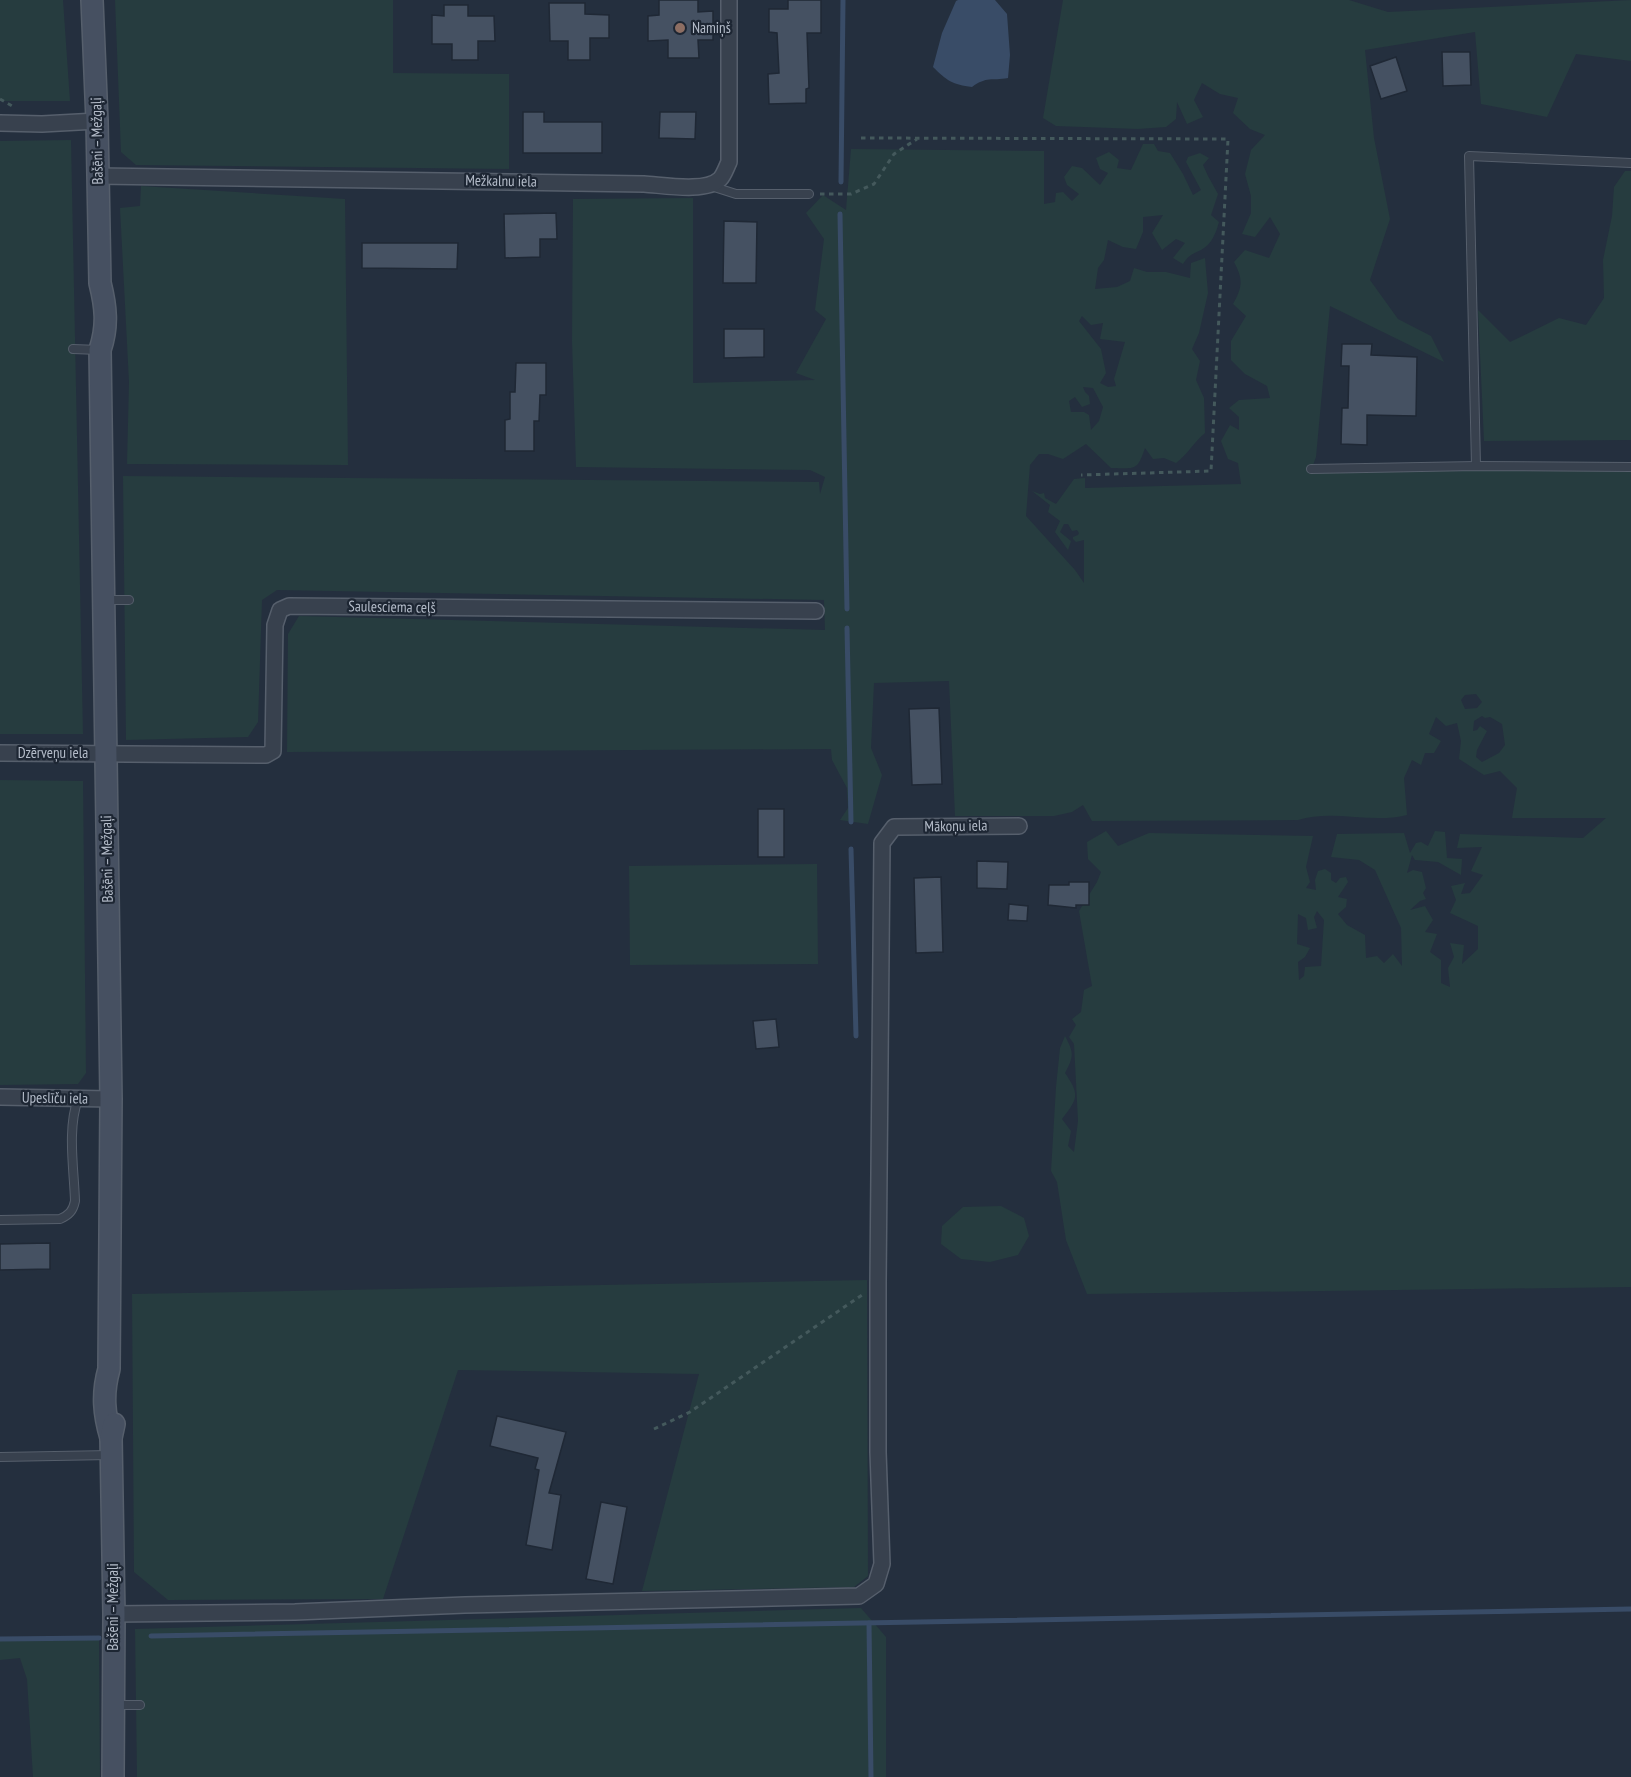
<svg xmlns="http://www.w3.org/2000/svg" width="1631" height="1777" viewBox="0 0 1631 1777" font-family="'PT Sans Narrow',sans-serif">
<rect width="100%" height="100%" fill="#242f3e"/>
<g fill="#263c3f" fill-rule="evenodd">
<path d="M0,0h63l7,101h-70z"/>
<path d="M115,0h278v73l116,1v95l-373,-4 -15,-13z"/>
<path d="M1063,0h286l39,12 243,-12v61l-55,-7 -29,63 -66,-13 -6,-72 -110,18 9,88 16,81 -20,61 28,39 33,17 13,26 -114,-56 -14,151 -4,11 319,-1v820l-544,7 -21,-54 -9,-58 -6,-11 5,-84 4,-39 5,-12c9,17 9,20 0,37 15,22 13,25 -3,46l9,12 -3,15 6,6 4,-31 -4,-77 -5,-7 7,-12 -4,-6 9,-7 3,-22 8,-4 -13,-75 18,-29 4,-10 -13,-13 -1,-17 19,-11 12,15 31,-13 164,3 -7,31 4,15 -4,6 10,2 -1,-10 3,-9 7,-2 6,4v7l5,3 4,-5 6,-1 2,5 -10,15 9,2 -1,8 -8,7 9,11 18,10 1,23 11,-2 7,7 9,-9 9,12 -1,-38 -26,-58 -16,-10 -28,-3 6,-23 67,-1 6,20 6,-10 5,-1 7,4 7,-15 10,1 2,26 15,1 -1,16 -23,-13 -23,-2 -3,-5 -5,18 6,-3 9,2 4,16 -3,5 3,6 -6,2 -10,9 15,-4 8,14 -8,12 12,2 -7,18 11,8v23l9,4 -2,-19 6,-11 -4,-14 14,2 -2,19 16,-15v-23l-28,-13 6,-13 -5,-14 14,-3 -4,11 9,-1 13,-18 -12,-4 11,-24 -25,1 3,-14 123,4 23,-20h-94l5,-30 -17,-17 -16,4 -25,-16 2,-18 -4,-18 -11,3 -10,-9 -7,17 12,7 -7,12h-9l-4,12 -9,-5 -8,18 3,37c-36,9 -74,-6 -109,5l-206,1 -9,-16 -11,7 -18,4h-99l-6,-135 -75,2 -3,65 11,27 -14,49 -28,-4 8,-12 -1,-20 -15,-28 -1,-11 -544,3 1,-118 11,-18 526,14 -1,-30 -547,-10 -15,10 -4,122 -10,15 -122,3 -3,-264 696,6 1,12 5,-17 -15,-7 -234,-3 -4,-126 1,-142 120,-1v185l122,-3 -19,-7 30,-54 -11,-9 9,-71 -18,-26 17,-18 23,15 5,-61 193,2v53l11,-2 1,-9 7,-1 9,9 7,-7 -12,-9 -3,-8 8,-11 10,2 18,17 8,-12 -8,-4 -4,-11 13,-6 10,8 -2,8 14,2 12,-26h11l4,7 12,2 13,21 10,21 8,-5 -15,-28 2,-5 12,-4 9,5 -6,7 5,11 10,18 -7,21 8,7c-3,11 -7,22 -18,28 -10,5 -11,4 -18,14l-10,-6 12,-15 -9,-4 -14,11 -10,-17 11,-18 -20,2v15l-7,17 -13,-2 -15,-7 -4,20 -6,8 -3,21 22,-2 13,-6 4,-13 13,4h19l24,6 1,-15 14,-5 3,35 -9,40 -7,16 8,12 -4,19 8,18 1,35c-11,9 -17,21 -29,30l-12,-5 -11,1 -8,-11c-8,24 -10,20 -34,20l-25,-24 -23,15 -15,-5h-9l-9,11 -4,51 49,54 9,13v-43l-8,2 -3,-3v-2l5,-2 1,-2 -2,-3 -5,1 -4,-7h-4l-4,8 11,9 -3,9 -13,-18 5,-11 -12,-9 2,-7 -18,-14 8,3 4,-1 1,5 11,6 18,-25 11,-1v10l156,-4 -3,-21 -10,-4 -7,-18 9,-16 9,5v-13l-10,-9 10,-8 31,-2 -3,-12 -22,-12 -14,-14v-19l15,-25 -13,-12c10,-18 10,-25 1,-42l11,-12 24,8 11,-24 -10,-17 -15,20 -13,-3 9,-21v-17l-6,-22 6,-24 14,-15 -15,-6 -17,-16 5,-15 -18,-4 -18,-11 -8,17 9,17 -16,7 -10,-22 -1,17 -10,8 -28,2 -82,-3 -13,-8zM1082,316l9,9 12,-2 -3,16 25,3 -11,37 2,7 -8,1 -8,-4 6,-10 -5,-24 -22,-28zM1083,387l10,1 10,19 -4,14 -8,9 -2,-15 -5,-3h-13l-2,-11 6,-4 7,10 8,-3 -1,-8 -4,-4zM1476,694l6,8 -5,6 -12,1 -4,-9 4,-5zM1482,716l3,2 5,-1 12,7 3,21 -6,8 -17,9 -6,-5 1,-7 10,-19 -7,-5 -3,4 -4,1 1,-10zM1317,911l7,9 -3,46 -16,1 -1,9 -5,4 -1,-18 7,-5 5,-9 -13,-4 1,-30 8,4 2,12 9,-2 -3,-11z"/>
<path d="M71,140l12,594h-83v-593z"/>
<path d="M1625,171h6v269l-147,1 -6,-131 32,32 49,-24 27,7 18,-27 -1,-38 9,-44 2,-29z"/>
<path d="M141,186l204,13 3,266 -221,-1 2,-82 -9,-174 20,-2z"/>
<path d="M0,780l83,1 3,292 -8,11 -78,1z"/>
<path d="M817,864l1,100 -188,1 -1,-99z"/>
<path d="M1001,1206l23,12 5,18 -11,19 -28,7 -29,-3 -20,-15 1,-18 21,-19z"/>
<path d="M867,1280l1,296 -14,11 -212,4 57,-217 -241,-4 -75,229 -215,1 -34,-28 -2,-278z"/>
<path d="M861,1608l25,29v140h-749l-2,-148z"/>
<path d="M99,1638l1,139h-67l-6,-98 -7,-21 -20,2v-21z"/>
</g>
<path fill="#394c67" d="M958,0h37l12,14 3,41 -2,23c-17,3 -21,-2 -36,9 -19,-2 -26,-7 -39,-20l9,-34 14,-32z"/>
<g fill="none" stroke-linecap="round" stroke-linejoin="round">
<g stroke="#394c67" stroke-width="5">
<path d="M841,182l2,-182"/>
<path d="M840,214l7,395"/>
<path d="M847,628l4,194"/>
<path d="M851,849l5,187"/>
<path d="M869,1623l2,154"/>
<path d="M151,1636l1480,-27"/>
<path d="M0,1639l99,-1"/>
</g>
</g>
<g fill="#455162" stroke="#1f2835" stroke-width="1.5">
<path d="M659,0h39v12l15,-1v29h-15l1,18h-31v-18l-20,1v-25l11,-1z"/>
<path d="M788,0h33v33h-14l2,55 -3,1v14l-37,1 -1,-30 11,-1 -2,-40 -8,-1v-23h19z"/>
<path d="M549,3h36v11l24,1v23h-19v22h-22v-19h-18z"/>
<path d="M444,5h24v11h26l1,25h-17v19h-26v-16h-20v-29l12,1z"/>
<path d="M1442,52h28l1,33 -28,1z"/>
<path d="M1396,57l11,34 -26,8 -11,-33z"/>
<path d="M523,112h21v10h58v31h-79z"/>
<path d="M660,112h36l-1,27 -36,-1z"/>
<path d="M556,213l1,26h-17v18l-35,1 -1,-44z"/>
<path d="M724,221l33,1 -1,61h-33z"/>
<path d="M362,243h96l-1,26 -95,-1z"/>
<path d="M724,329h40v28l-40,1z"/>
<path d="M1342,344h30l-1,11 46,2 -1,59 -49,-1v30l-26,-1 1,-36h6l1,-42h-8z"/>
<path d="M516,363h30v32h-6l-1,26h-5v30h-29v-31l5,-1v-27h5z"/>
<path d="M939,708l3,76 -30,1 -3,-76z"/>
<rect x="758" y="809" width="26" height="48"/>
<path d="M977,861l31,1 -1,27 -30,-1z"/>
<path d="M941,877l2,75 -27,1 -2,-75z"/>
<path d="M1069,882h20v23h-13v3l-28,-3 1,-20h20z"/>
<path d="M1009,904l19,2 -1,15 -19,-1z"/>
<path d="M776,1019l3,28 -23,2 -3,-28z"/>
<path d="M50,1243v26l-50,1v-26z"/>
<path d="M497,1416l69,16 -17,61 12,2 -9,55 -26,-5 13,-75 -4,-1 3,-11 -48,-12z"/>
<path d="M601,1502l26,5 -14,77 -27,-5z"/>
</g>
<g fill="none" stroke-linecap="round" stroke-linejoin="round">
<g stroke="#565f6c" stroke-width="10">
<g id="lane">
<path d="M711,186l25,8h73"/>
<path d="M73,349l26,1"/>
<path d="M1476,466l-7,-310 162,7"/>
<path d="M1311,469l165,-3 155,1"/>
<path d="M104,600h25"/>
<path d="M0,1220l60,-1c9,-4 13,-8 15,-18 -1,-32 -8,-72 3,-102"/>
<path d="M0,1457l110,-2"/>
<path d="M115,1705h25"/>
</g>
</g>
<g stroke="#565f6c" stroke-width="18">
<g id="street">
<path d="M0,123l42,1 55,-3"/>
<path d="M98,176l546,8c19,1 62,9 76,-5 4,-4 6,-11 9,-17v-162"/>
<path d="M0,753l266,2 7,-4 2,-126 5,-15 9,-4 527,5"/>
<path d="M0,1097l111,2"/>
<path d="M114,1614l181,-2 170,-7 394,-9 17,-12 6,-20 -4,-112v-169l4,-440 12,-16 125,-1"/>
</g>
</g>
<g stroke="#565f6c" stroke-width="24">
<g id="secondary">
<path d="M92,0l5,121 3,162c6,24 8,43 0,67l11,749 -2,270c-7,25 -5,45 2,69"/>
<path d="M113,1777l1,-163 -3,-176 3,-14"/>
</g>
</g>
<g stroke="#44595c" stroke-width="3" stroke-dasharray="4.5 4.5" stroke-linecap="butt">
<path d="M0,99l14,8"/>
<path d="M861,138l367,1 -17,332 -130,4"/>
<path d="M820,194h31l23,-10 20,-30 23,-15"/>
<path d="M654,1429l36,-17 172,-117"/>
</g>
<use href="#lane" stroke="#38414e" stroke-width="8"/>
<use href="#street" stroke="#38414e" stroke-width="15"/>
<use href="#secondary" stroke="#465061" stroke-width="21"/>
</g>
<circle fill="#8d6e63" stroke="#1d2633" stroke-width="2" cx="680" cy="28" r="6"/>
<g text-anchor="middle" stroke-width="4.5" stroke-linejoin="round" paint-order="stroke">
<g font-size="15" fill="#b4bcc9" stroke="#1d2633" text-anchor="start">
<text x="692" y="33">Namiņš</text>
</g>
<g font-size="15" fill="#b4bcc9" stroke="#1d2633">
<text transform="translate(97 141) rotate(-91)" y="5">Bašēni – Mežgaļi</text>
<text transform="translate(501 181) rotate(1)" y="5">Mežkalnu iela</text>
<text transform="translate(392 607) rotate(1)" y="5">Saulesciema ceļš</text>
<text x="53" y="758">Dzērveņu iela</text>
<text transform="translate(956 826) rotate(-1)" y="5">Mākoņu iela</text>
<text transform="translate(107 859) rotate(-91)" y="5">Bašēni – Mežgaļi</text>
<text transform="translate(55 1098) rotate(1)" y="5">Upeslīču iela</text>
<text transform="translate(113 1607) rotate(-90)" y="5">Bašēni – Mežgaļi</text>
</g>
</g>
</svg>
